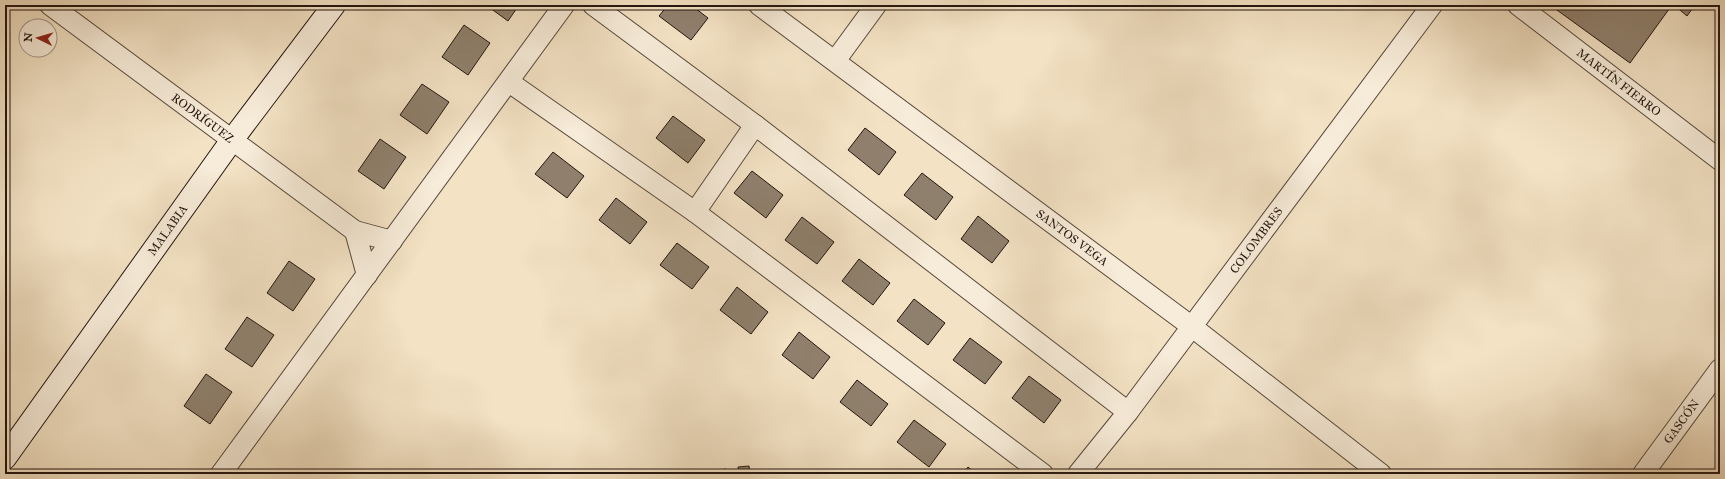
<svg xmlns="http://www.w3.org/2000/svg" width="1725" height="479" viewBox="0 0 1725 479" font-family="'IM FELL Great Primer',serif">
<rect width="100%" height="100%" fill="#f3e2c4"/>
<filter id="stains"><feTurbulence type="fractalNoise" baseFrequency=".005" numOctaves="4"/><feColorMatrix values="0 0 0 0 .2 0 0 0 0 .09 0 0 0 0 .02 0 0 0 .5 -.17"/></filter>
<radialGradient id="worn" r=".72"><stop offset=".6" stop-color="#630" stop-opacity="0"/><stop offset="1" stop-color="#630" stop-opacity=".3"/></radialGradient>
<g fill="#8f806d" stroke="#23150f">
<path d="M486,5h33l-11,16z"/>
<path d="M668,5h23l17,13 -17,22 -32,-24z"/>
<path d="M1550,5h122l-42,58z"/>
<path d="M1674,5h21l-8,11z"/>
<path d="M464,25l26,18 -22,32 -26,-18z"/>
<path d="M422,84l27,18 -22,32 -27,-19z"/>
<path d="M673,116l32,24 -17,23 -32,-25z"/>
<path d="M865,128l31,24 -17,23 -31,-25z"/>
<path d="M380,139l26,18 -22,32 -26,-18z"/>
<path d="M553,152l31,24 -17,22 -32,-24z"/>
<path d="M752,171l31,24 -17,23 -32,-25z"/>
<path d="M922,173l31,24 -17,23 -32,-25z"/>
<path d="M616,198l31,24 -17,22 -31,-24z"/>
<path d="M978,216l31,25 -17,22 -31,-24z"/>
<path d="M802,217l32,25 -17,22 -32,-24z"/>
<path d="M677,243l32,24 -17,22 -32,-24z"/>
<path d="M859,259l31,24 -17,22 -31,-24z"/>
<path d="M289,261l26,18 -22,32 -26,-18z"/>
<path d="M737,287l31,25 -17,22 -31,-24z"/>
<path d="M914,299l31,24 -17,22 -31,-24z"/>
<path d="M247,317l27,18 -22,32 -27,-18z"/>
<path d="M799,332l31,25 -17,22 -31,-24z"/>
<path d="M970,338l32,24 -17,22 -32,-24z"/>
<path d="M206,374l26,18 -22,32 -26,-18z"/>
<path d="M1029,376l32,24 -17,23 -32,-25z"/>
<path d="M857,380l31,24 -17,22 -31,-24z"/>
<path d="M914,420l32,24 -17,23 -32,-25z"/>
<path d="M749,466l1,8h-11l-1,-7z"/>
<path d="M968,467l8,7h-13z"/>
<path d="M726,469l1,5h-13l-1,-3z"/>
</g>
<g fill="none" stroke-linecap="round" stroke-linejoin="round">
<g stroke="#57483c" stroke-width="22">
<g id="minor">
<path id="s1" d="M50,5l305,226"/>
<path d="M593,5l162,120 373,287"/>
<path id="s2" d="M759,5l432,321 190,148"/>
<path id="s3" d="M1518,5l202,155"/>
<path d="M835,61l41,-56"/>
<path d="M509,82l186,130 348,262"/>
<path d="M695,212l60,-87"/>
<path d="M367,275l-12,-44 37,10"/>
<path d="M221,474l343,-469"/>
<path id="s4" d="M1078,474l50,-62 304,-407"/>
<path id="s5" d="M1643,474l77,-105"/>
</g>
</g>
<g stroke="#23150f" stroke-width="24">
<g id="secondary">
<path id="s6" d="M5,458l227,-318 102,-135"/>
</g>
</g>
<use href="#minor" stroke="#f7ecd9" stroke-width="20"/>
<use href="#secondary" stroke="#f7ecd9" stroke-width="22"/>
</g>
<g text-anchor="middle" stroke-width="3" stroke-linejoin="round" paint-order="stroke">
<g font-size="12" fill="#23150f" stroke="#f7ecd9">
<text dy="4" stroke="none"><textPath href="#s3" startOffset="127">MARTÍN FIERRO</textPath></text>
<text dy="4" stroke="none"><textPath href="#s1" startOffset="190">RODRÍGUEZ</textPath></text>
<text dy="4" stroke="none"><textPath href="#s6" startOffset="280">MALABIA</textPath></text>
<text dy="4" stroke="none"><textPath href="#s2" startOffset="390">SANTOS VEGA</textPath></text>
<text dy="4" stroke="none"><textPath href="#s4" startOffset="294">COLOMBRES</textPath></text>
<text dy="4" stroke="none"><textPath href="#s5" startOffset="65">GASCÓN</textPath></text>
</g>
</g>
<rect width="1725" height="479" fill="none" stroke="#f3e2c4" stroke-width="20"/>
<rect x="6" y="6" width="1713" height="467" fill="none" stroke="#23150f" stroke-width="2"/>
<rect x="10" y="10" width="1705" height="459" fill="none" stroke="#23150f"/>
<g transform="translate(38 38) rotate(275)"><circle r="19" fill="#f7ecd9" stroke="#a29688"/>
<path d="M0-3L7 15L0 10L-7 15Z" fill="#8f2418"/>
<text y="-6" font-size="11" font-weight="bold" text-anchor="middle" fill="#23150f">N</text>
</g>
<rect width="100%" height="100%" filter="url(#stains)"/>
<rect width="100%" height="100%" fill="url(#worn)"/>
</svg>
